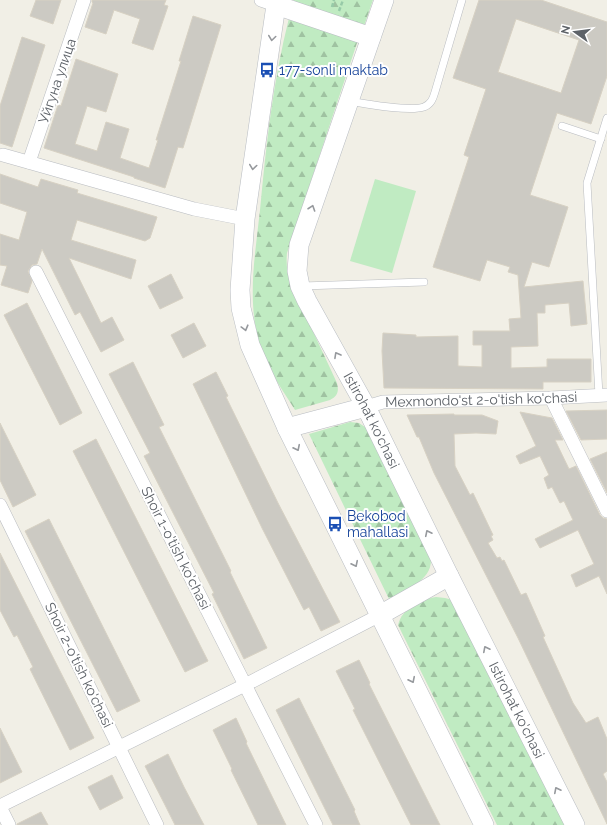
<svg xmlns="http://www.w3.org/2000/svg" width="607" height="825" viewBox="0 0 607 825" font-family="Raleway,sans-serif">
<defs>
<pattern id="forest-firs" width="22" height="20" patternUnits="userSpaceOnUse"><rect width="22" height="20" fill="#c0ebc2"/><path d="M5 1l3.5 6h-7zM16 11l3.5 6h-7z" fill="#9fc2a1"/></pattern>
</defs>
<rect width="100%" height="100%" fill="#f1efe6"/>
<g fill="url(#forest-firs)">
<path d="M294,0h79l-9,26 -72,-22z"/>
<path d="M289,18l69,22 -71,213c-1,10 0,19 3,29l47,101c2,8 1,13 -7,17l-35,10c-12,-19 -26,-39 -34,-61 -15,-45 -6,-93 -1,-139 6,-65 13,-129 29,-192z"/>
<path d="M350,422l9,1 9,6 63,130c1,22 -26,31 -42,40l-80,-165z"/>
<path d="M436,597l9,1 8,2 112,225h-68l-99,-200c4,-17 22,-25 38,-28z"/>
</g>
<path fill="#c0ebc2" d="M375,179l41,12 -24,82 -42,-12z"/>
<g fill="#cccac3" stroke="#d7d1c3" fill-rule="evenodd">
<path d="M36,0h25l-8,24 -23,-8z"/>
<path d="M92,0h74l-2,5 4,1 -15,44 -21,-7 8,-24 -26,-9 -8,24 -21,-7 8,-24 -1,-1z"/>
<path d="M479,0h62l66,22v54l-16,48 -34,-11 -27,82 38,12 -19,60 -17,-5 -8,25 59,-6 4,43 -16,2 -2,-23 -24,2v8h-8l1,33 -27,1v21l36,-1v-8h44v23h-48v7l-159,-1 -2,-37 1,-18 33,2v2l42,-1v30l24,1v-22h-9v-14h37l-1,-12 12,-1 -3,-43 -10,-3 2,-5 -23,-7 -7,21 -47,-14 36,-110 -5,-2 22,-66 -33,-11zM516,19l63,21 -18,53 -63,-21z"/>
<path d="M193,16l28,9 -38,123 -5,-1 -13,41 -31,-10v-1l-90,-29 14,-43 3,1 15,-47 42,15 -12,38 -19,-6 -12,38 22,7 9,-29 23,7 -9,29 29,10 9,-28h-2l25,-79h-2z"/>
<path d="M22,37l23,8 -33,102 -12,-4v-37z"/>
<path d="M0,174l38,13 3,-8 37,11 -1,3 80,24 -7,21 -5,3 -68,-21 -6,20 65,20 -5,19 -62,-21 32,65 11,-6 12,23 -23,12 -21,-40 -5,3 -33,-66 -5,15 -5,1 -4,6 4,10 -4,12 -27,-8 6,-19 -7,-1v-31l19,6 8,-28 -27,-9z"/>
<path d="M171,274l12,24 -23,11 -12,-23z"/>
<path d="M27,303l55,110 -22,12 -56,-110z"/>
<path d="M194,323l12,23 -23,12 -12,-23z"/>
<path d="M133,362l31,63 -5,2 72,144 -1,1 37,76 -23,11 -32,-65 2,-1 -70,-137 6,-3 -41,-79z"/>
<path d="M216,372l12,24 -2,1 52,106 62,119 -19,9 -12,-24 -5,3 -42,-82 -69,-144z"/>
<path d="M607,410v29l-26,1 -15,-29z"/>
<path d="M520,412l32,6 11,22h-8l14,29 7,-3 24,49 3,3 4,1v75l-8,-18 -23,11 -5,-12 23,-11 -16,-34 -38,18 -5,-9 38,-19 -9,-19 -4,2 -8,-16 -4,2 -4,-11 5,-3 -9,-19 -20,8 -4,-8 20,-10z"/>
<path d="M454,414v1h28l16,6 -2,13 -20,-1 -22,1 1,32 15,29 3,-2 20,42 -2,1 2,4 -5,3 9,15 3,-1 2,4 2,-1 17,35 5,-2 19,43 -2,1 30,66 13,20 12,-6 9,22v32l-4,3 4,8v42l-89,-186 -84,-165 -15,-36h-2l-10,-22z"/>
<path d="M0,423l36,72 -23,12 -13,-27z"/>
<path d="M96,439l112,222 -23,11 -112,-221z"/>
<path d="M607,452v41l-17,-34z"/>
<path d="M49,519l91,182 -23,11 -92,-181z"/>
<path d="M0,553l94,185 -24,12 -40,-81 3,-2 -16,-32 -3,2 -14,-27z"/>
<path d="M359,660l11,23 -1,1 71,141h-29l-58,-115 2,-1 -19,-38z"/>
<path d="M299,698l56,112 -1,1 6,14h-27l-57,-115z"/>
<path d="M236,718l11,24 -1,1 40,82h-28l-27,-55 1,-1 -19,-39z"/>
<path d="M0,728l22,44 -22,11z"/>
<path d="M168,754l16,33 20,38h-29l-11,-22 -19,-37z"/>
<path d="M112,775l11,23 -23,12 -12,-23z"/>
<path d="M41,812l7,13h-31v-1z"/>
</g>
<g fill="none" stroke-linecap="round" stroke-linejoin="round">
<g stroke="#b9bcc1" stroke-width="8">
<g id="service">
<path d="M349,101c18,3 60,11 75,6 7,-3 9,-8 11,-15l27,-92"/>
<path d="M562,126l39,13"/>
<path d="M302,286l122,-4"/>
<path d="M599,395l-12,-212 20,-65"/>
</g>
</g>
<g stroke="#b9bcc1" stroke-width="14">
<g id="minor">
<path d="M261,0l15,5"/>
<path d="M3,155l191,54 51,10"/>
<path d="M29,162l55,-162"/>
<path d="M36,272l280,553"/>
<path d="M551,398l56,113"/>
<path id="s1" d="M366,407l17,-5 168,-4 56,-3"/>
<path d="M0,505l157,320"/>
<path d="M0,806l245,-121 135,-70"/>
<path d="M0,807l9,18"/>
</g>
</g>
<g stroke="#b9bdc3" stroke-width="20">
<g id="secondary">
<path d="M278,0l-2,5 -31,214 -5,71 1,18 9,37 37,83 197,397"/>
<path id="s2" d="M384,0l-85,245 -2,26 3,15 7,15 59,106 83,169 126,249"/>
<path d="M276,5l95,32"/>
<path d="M287,428l79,-21"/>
<path d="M380,615l69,-39"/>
</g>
</g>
<g stroke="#97caa8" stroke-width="2.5" stroke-dasharray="4 2" stroke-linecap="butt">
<path d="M332,7l2,-7"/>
<path d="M339,11l4,-11"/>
</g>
<use href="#service" stroke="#fff" stroke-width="7"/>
<use href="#minor" stroke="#fff" stroke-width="13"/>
<use href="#secondary" stroke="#fff" stroke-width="19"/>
</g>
<defs><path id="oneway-chevron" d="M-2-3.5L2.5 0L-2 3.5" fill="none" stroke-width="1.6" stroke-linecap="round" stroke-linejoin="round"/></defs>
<g stroke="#96999d">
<use href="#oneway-chevron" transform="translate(272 38) rotate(98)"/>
<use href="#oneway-chevron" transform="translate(253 167) rotate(98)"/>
<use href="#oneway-chevron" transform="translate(312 208) rotate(-71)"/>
<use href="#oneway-chevron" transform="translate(245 328) rotate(75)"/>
<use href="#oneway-chevron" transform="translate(337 355) rotate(-119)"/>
<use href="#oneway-chevron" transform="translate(297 448) rotate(64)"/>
<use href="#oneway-chevron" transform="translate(428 533) rotate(-116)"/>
<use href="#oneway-chevron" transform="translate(355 564) rotate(64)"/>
<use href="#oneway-chevron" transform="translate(486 649) rotate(-117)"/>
<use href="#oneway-chevron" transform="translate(412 680) rotate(64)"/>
<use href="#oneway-chevron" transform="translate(557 790) rotate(-117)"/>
</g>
<defs>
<g id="bus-bare" transform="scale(1.2)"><path d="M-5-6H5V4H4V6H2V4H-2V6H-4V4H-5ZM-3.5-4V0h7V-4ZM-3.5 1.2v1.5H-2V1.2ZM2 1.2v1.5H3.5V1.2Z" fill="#1a4fb4" stroke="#fff" stroke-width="2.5" paint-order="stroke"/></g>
</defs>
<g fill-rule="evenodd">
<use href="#bus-bare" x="267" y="70"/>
<use href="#bus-bare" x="335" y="524"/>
</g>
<g text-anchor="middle" stroke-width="4" stroke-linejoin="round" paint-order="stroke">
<g font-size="14" fill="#164399" stroke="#fff" text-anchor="start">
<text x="279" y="75">177-sonli maktab</text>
<text x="347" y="521">Bekobod<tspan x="347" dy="16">mahallasi</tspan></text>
</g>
<g font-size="14" fill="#5d6268" stroke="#fff">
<text transform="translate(57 81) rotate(-71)" y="5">Уйгуна улица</text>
<text dy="5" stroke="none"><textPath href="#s1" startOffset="116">Mexmondo'st 2-o'tish ko'chasi</textPath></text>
<text dy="5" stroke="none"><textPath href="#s2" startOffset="453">Istirohat ko'chasi</textPath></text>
<text transform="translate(176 548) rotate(63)" y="5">Shoir 1-o'tish ko'chasi</text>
<text transform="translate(79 665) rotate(64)" y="5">Shoir 2-o'tish ko'chasi</text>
<text dy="5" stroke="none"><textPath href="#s2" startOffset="777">Istirohat ko'chasi</textPath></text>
</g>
</g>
<g transform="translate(575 32) rotate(284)" stroke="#ffffff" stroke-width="3" paint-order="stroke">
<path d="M0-3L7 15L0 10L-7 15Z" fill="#5d6268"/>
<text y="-6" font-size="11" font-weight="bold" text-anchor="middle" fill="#5d6268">N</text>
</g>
</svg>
